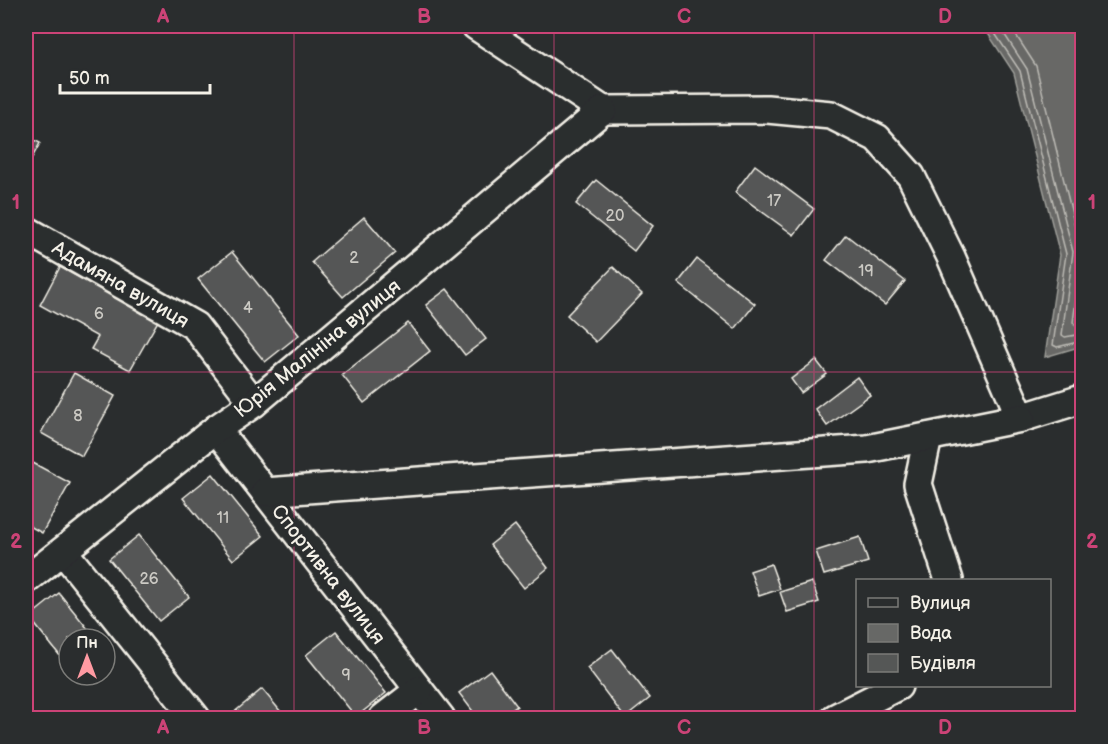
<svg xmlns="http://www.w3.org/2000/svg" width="1108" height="744" viewBox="0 0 1108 744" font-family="'Balsamiq Sans',sans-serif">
<rect width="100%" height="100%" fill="#2a2d2e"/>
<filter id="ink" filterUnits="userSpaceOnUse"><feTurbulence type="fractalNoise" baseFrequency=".0167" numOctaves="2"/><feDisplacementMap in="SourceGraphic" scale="12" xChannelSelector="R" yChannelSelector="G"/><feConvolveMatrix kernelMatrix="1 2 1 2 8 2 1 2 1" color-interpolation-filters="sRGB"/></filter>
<g filter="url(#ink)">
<path fill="#676866" stroke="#9f9f9a" stroke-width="1.5" d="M983,26h99v320l-37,11 15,-102 -46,-182z"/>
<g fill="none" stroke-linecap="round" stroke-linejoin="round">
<g stroke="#bcbab4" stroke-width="1.5">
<path d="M990,26l30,45 46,183 -13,91 4,2 25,-6"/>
<path d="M999,26l28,43 46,183 -11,83 3,2 17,-3"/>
<path d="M1010,26l26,40 46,189"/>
<path d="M1082,255l-9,67 2,3h7"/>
</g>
</g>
<g fill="#555756" stroke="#f4f1e8" stroke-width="1.5">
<path d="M26,136l14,7 -14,26z"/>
<path d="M755,165l59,44 -20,26 -59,-43z"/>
<path d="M596,180l57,46 -19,25 -58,-47z"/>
<path d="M364,217l31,36 -52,44 -31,-35z"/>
<path d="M846,235l59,46 -20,24 -59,-45z"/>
<path d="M232,252l67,83 -34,27 -67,-83z"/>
<path d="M697,259l58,45 -20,25 -57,-46z"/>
<path d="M60,267l98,54 -28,49 -39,-21 7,-12 -58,-32z"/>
<path d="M613,267l29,27 -46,48 -29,-27z"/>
<path d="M447,289l39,50 -21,16 -39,-50z"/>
<path d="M408,323l22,28 -66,52 -22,-28z"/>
<path d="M816,360l11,14 -26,19 -10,-14z"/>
<path d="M74,373l41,23 -33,60 -41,-23z"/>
<path d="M857,377l13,18 -43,31 -12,-17z"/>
<path d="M33,463l37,20 -28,50 -16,-9v-49z"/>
<path d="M213,474l50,62 -30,24 -50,-62z"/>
<path d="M515,525l33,43 -24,20 -34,-43z"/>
<path d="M139,535l50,62 -30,24 -50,-62z"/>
<path d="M860,537l8,25 -44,13 -8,-24z"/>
<path d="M771,564l9,25 -21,7 -9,-25z"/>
<path d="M812,582l7,20 -32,10 -7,-20z"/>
<path d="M59,593l37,46h-27v28l-40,-50z"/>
<path d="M336,631l50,62 -30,24 -50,-62z"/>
<path d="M612,649l38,49 -25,20 -38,-50z"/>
<path d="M490,670l27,36 -17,12h-22l-19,-25z"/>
<path d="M262,689l24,29h-50l-4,-4z"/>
</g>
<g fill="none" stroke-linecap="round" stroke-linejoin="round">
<g stroke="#f4f1e8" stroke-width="32">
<g id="minor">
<path d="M476,26l127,84"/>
<path d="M603,110l164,-1 64,6 46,23 34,38 40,81 70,161 61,-19"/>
<path d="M26,230l169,96 59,77"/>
<path d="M216,429l225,289"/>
<path d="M928,437l-10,47 31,96"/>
<path d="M265,492l602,-43 154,-31"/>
<path d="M63,551l133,167"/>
<path d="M26,580l190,-151 38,-26 349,-293"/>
<path d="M383,718l36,-28"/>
<path d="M835,718l63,-32"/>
</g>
</g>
<use href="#minor" stroke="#2a2d2e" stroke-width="27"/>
</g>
</g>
<path fill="none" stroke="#cc4377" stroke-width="1.5" stroke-opacity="0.55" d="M294,26v692M554,26v692M814,26v692M26,372h1056"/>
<g text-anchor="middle" stroke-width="6" stroke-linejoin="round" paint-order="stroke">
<g font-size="16" fill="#cccac4">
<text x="774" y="206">17</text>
<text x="615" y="221">20</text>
<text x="354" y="263">2</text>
<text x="866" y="276">19</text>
<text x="248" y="313">4</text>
<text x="99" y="319">6</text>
<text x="78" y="421">8</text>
<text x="223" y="523">11</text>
<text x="149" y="584">26</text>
<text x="346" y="680">9</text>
</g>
<g font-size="20" fill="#f4f1e8" stroke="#2a2d2e">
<text transform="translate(121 284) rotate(30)" y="7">Адамяна вулиця</text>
<text transform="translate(317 348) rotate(-39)" y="7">Юрія Малініна вулиця</text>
<text transform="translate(329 574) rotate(52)" y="7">Спортивна вулиця</text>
</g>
</g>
<rect width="1108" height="744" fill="none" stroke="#2a2d2e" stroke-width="66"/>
<rect x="856" y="579" width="195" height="108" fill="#2a2d2e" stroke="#7b7b78" stroke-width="1.5"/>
<rect x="868" y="598" width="30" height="9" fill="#2a2d2e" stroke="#7b7b78" stroke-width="1.5"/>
<text x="910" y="609" font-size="18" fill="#f4f1e8">Вулиця</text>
<rect x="868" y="624" width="30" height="18" fill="#676866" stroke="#7b7b78" stroke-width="1.5"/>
<text x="910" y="639" font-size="18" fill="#f4f1e8">Вода</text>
<rect x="868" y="654" width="30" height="18" fill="#555756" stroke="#7b7b78" stroke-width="1.5"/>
<text x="910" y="669" font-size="18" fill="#f4f1e8">Будівля</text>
<g transform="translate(87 657)"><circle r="28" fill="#2a2d2e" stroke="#7b7b78" stroke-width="1.5"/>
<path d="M0-4.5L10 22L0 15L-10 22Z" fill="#ff9aa2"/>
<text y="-9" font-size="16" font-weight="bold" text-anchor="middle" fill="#f4f1e8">Пн</text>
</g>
<path d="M60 84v9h150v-9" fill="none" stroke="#f4f1e8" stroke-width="3"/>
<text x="69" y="84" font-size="18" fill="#f4f1e8" stroke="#2a2d2e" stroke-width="4.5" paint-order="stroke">50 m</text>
<rect x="33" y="33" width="1042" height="678" fill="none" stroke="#cc4377" stroke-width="2"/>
<g font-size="20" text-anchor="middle" font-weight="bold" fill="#cc4377">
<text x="163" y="23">A</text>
<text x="424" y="23">B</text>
<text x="684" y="23">C</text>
<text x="945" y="23">D</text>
<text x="16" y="209">1</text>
<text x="1092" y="209">1</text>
<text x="16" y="548">2</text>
<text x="1092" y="548">2</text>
<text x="163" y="734">A</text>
<text x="424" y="734">B</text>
<text x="684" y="734">C</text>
<text x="945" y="734">D</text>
</g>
</svg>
